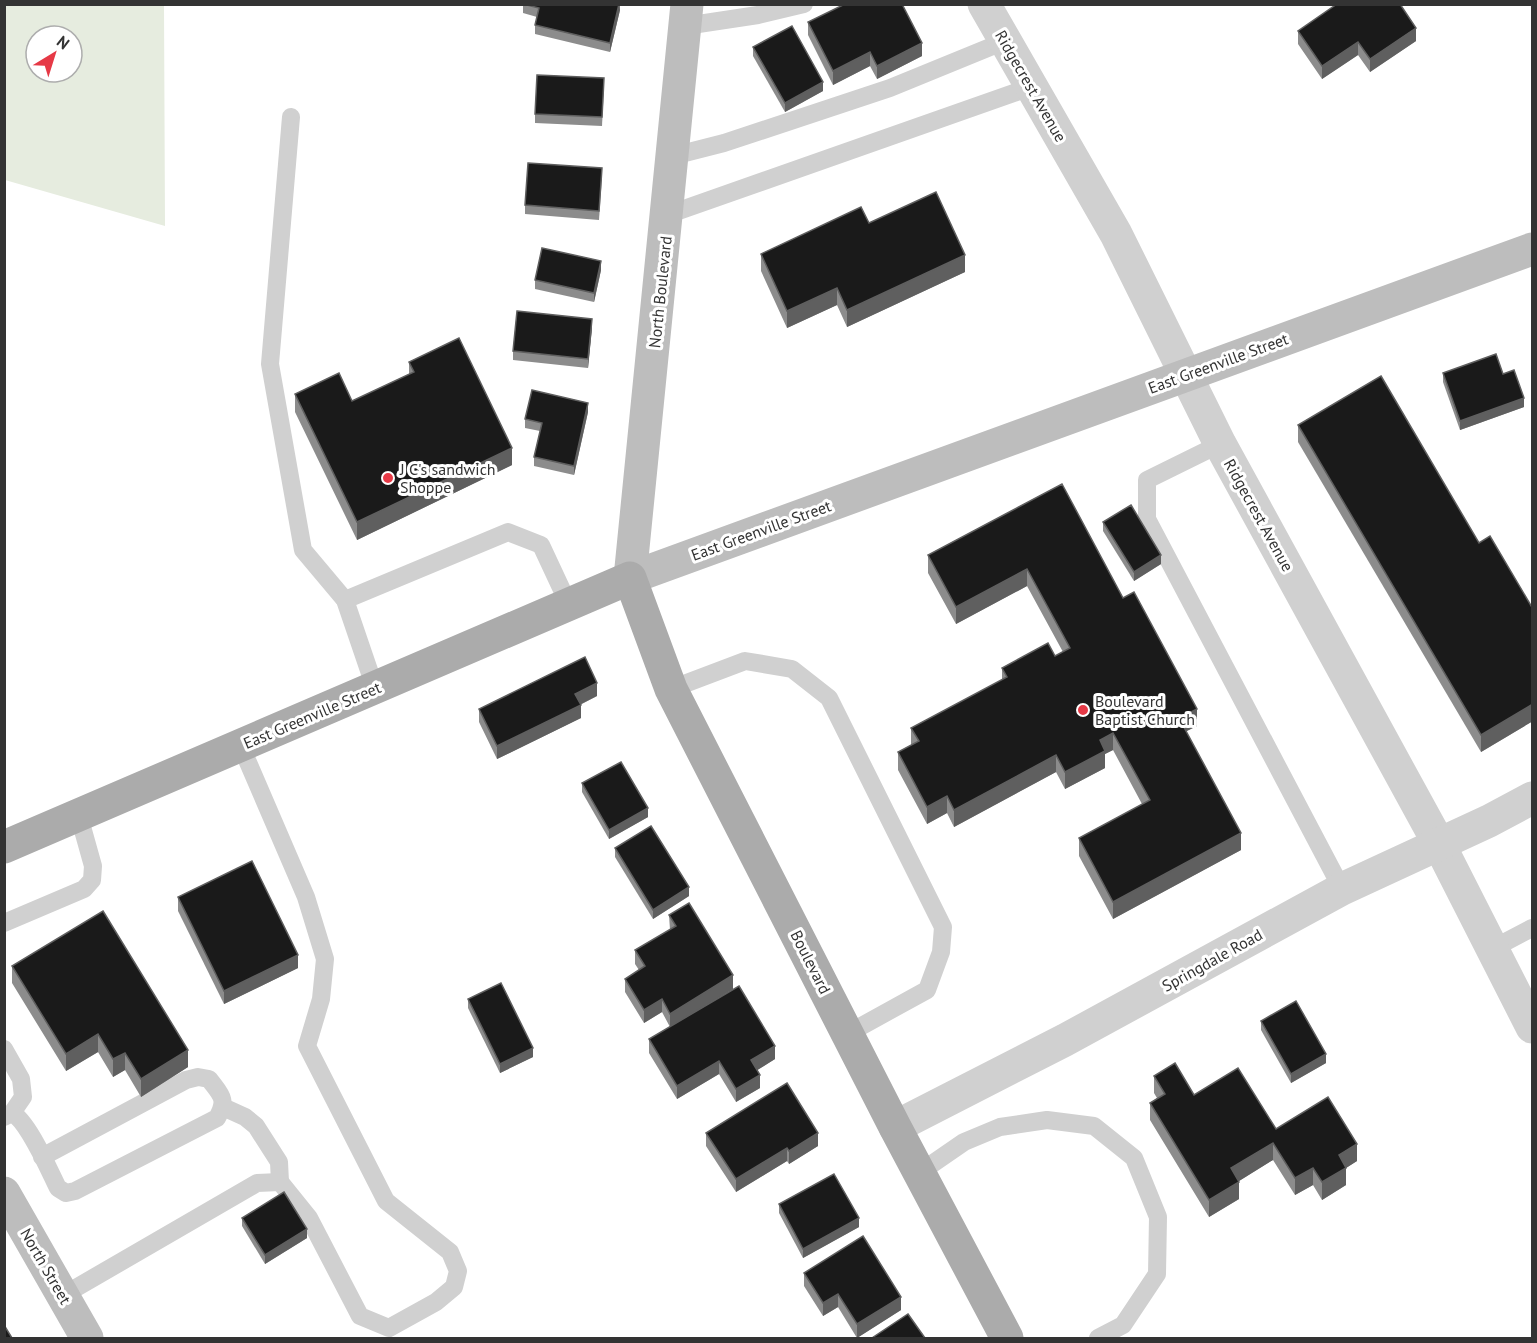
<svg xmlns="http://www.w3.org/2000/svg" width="1537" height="1343" viewBox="0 0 1537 1343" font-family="'PT Sans',sans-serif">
<rect width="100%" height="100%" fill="#fff"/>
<path fill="#e6ecdf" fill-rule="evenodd" d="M4,5h160l1,221 -160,-46zM36,36h36v36h-36z"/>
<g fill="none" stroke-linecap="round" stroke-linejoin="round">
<g stroke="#d0d0d0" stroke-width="18">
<path d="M685,26l73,-11 46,-11"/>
<path d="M291,117l-21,247 33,186 42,50 30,88"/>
<path d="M673,156l51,-13 166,-55 115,-47"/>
<path d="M667,215l364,-128"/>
<path d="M1220,444l-73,36v39l195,370"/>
<path d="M345,600l163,-68 33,13 28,60"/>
<path d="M671,689l74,-28 47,8 37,29 114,229 -2,25 -14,38 -80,44"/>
<path d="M4,923l80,-34 8,-9 1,-14 -14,-50"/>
<path d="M1492,949l40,-21"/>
<path d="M4,1049l17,30 2,18 -11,16 -8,4"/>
<path d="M223,1107l22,10 11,9 23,36 1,20"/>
<path d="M12,1113c16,8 37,57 46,75l8,5 9,-2 142,-73c11,-19 4,-23 -8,-39l-11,-2 -12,3 -144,77"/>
<path d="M919,1173l45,-31 36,-15 47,-7 47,6 40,32 24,59 -1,57 -34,51 -25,13"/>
<path d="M62,1296l195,-113 23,-1 29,36 51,98 29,12 47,-26 18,-15 4,-16 -8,-19 -64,-51 -79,-155 14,-47 4,-40 -19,-62 -65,-151"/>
</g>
<g stroke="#d0d0d0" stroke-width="33">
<path d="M984,4l132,230 104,210 219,400 93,183"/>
<path d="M895,1127l170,-87 277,-151 147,-68 43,-23"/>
</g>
<g stroke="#bdbdbd" stroke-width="33">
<path d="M687,4l-57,574 902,-329"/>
<path d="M4,1193l83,145"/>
</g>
<path stroke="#ababab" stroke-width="33" d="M4,847l626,-269 41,111 224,438 112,211"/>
</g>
<g fill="#8c8c8c">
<path d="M523,4h97v6l-10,42 -75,-18v-9l2,-8 -14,-4z"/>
<path d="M808,22l114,34 -45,23 -7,-13 -37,19 -25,-50z"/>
<path d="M1298,31l118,10 -46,31 -12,-17 -36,24 -24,-35z"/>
<path d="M753,47l70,44 -38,21 -32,-56z"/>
<path d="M604,87l-2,39 -67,-3v-9z"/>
<path d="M602,177l-3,43 -74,-6v-9z"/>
<path d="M869,223l96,49 -118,55 -10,-22 -50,23 -26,-57v-17z"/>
<path d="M601,270l-7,32 -59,-13v-9z"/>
<path d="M592,328l-4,40 -75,-8v-9z"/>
<path d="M409,362l103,103 -155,75 -62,-128v-18l57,7 57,-27z"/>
<path d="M1443,373l60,1 21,33 -64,23 -17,-48z"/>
<path d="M588,412l-14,63 -40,-9v-9l6,-26 -15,-3v-9z"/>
<path d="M1298,425l181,118 54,66v112l-52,31 -183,-310z"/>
<path d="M1062,484l61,114 74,128 -11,5 55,119 -128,69 -34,-63v-18l63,-34 -29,-54 -8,4v14l-40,21 -9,-17 -102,55 -7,-14 -20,11 -29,-54v-18l13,-7v-17l91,-48v-12l53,-12 8,-4 -36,-66 -71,38 -28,-51v-18z"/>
<path d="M1103,522l58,42 -27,17 -31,-50z"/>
<path d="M597,696l-17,9 1,13 -84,41 -18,-37v-13z"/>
<path d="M582,783l66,34 -39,22 -27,-47z"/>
<path d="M615,848l74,48 -36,23 -38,-62z"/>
<path d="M178,897l120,71 -74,36 -46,-93z"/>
<path d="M669,915l64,74 -42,25 84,45 -18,11 3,18 -24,14 -17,-28 -42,25 -28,-46v-14l21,-12 -8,-15 -18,11 -19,-31v-13l14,-9 -4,-6v-14l35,-20z"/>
<path d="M12,966l176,101 -47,30 -16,-27 -12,7 -15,-25 -32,19 -54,-88z"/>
<path d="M468,999l65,58 -33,16 -32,-65z"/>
<path d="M1261,1021l65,42 -35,20 -30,-53z"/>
<path d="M1154,1076l40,19 82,34 81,32 -11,7v17l-24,15 -9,-15 -18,10 -22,-35 -34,21v18l-30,18 -59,-97v-17l7,-5 -3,-5z"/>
<path d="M706,1133l112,13 -29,18 -2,-3 -51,31 -30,-46z"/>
<path d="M779,1204l80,23 -56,31 -24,-45z"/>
<path d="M242,1218l65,20 -42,26 -23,-38z"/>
<path d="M804,1273l97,37 -44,28 -19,-31 -15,9 -19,-30z"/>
</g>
<g fill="#5f5f5f">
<path d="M619,4l1,6 -10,42v-9z"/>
<path d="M1416,28v13l-46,31v-13z"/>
<path d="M1358,42v13l-36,24v-13z"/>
<path d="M922,43v13l-45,23v-13z"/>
<path d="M870,52v14l-37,19v-14z"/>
<path d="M823,82v9l-38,21v-9z"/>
<path d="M965,255v17l-118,55v-17z"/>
<path d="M601,261v9l-7,32v-9z"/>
<path d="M837,288v17l-50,23v-17z"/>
<path d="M592,319v9l-4,40v-9z"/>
<path d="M1524,398v9l-64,23v-9z"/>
<path d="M588,403v9l-14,63v-9z"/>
<path d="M512,448v17l-155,75v-18z"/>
<path d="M1161,555v9l-27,17v-9z"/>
<path d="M1027,569v17l-71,38v-17z"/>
<path d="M597,683v13l-22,11v-13z"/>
<path d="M1533,704v17l-52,31v-17z"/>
<path d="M581,705v13l-84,41v-13z"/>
<path d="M1197,709v17l-18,9v-17z"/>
<path d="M1113,733v17l-8,4v14l-40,21v-17l35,-32z"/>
<path d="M1056,755v17l-102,55v-17z"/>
<path d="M947,796v17l-20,11v-17z"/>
<path d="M648,808v9l-39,22v-9z"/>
<path d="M1241,833v17l-128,69v-17z"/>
<path d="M689,887v9l-36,23v-9z"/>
<path d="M298,955v13l-74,36v-13z"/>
<path d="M733,975v14l-63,38v-13z"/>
<path d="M662,999v13l-18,11v-13z"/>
<path d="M98,1034v18l-32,19v-17z"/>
<path d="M775,1046v13l-24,15v-14z"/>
<path d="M533,1048v9l-33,16v-9z"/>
<path d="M188,1050v17l-47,30v-18z"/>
<path d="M125,1053v17l-12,7v-18z"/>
<path d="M1326,1054v9l-35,20v-9z"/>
<path d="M719,1061v13l-42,25v-13z"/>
<path d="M760,1075v13l-24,14v-13z"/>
<path d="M818,1133v13l-29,18v-13z"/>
<path d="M1273,1143v17l-42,26v-18z"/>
<path d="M1357,1144v17l-11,7v17l-24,15v-18l17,-27z"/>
<path d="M787,1148v13l-51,31v-13z"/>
<path d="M1313,1168v17l-18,10v-17z"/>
<path d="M1239,1182v17l-30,18v-17z"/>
<path d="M859,1218v9l-56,31v-9z"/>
<path d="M307,1229v9l-42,26v-9z"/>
<path d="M838,1294v13l-15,9v-13z"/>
<path d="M901,1297v13l-44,28v-14z"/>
</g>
<g fill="#1a1a1a" stroke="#5f5f5f" stroke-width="1.5">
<path d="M523,4h96l-9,39 -75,-18 4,-17z"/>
<path d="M845,4h57l20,39 -45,23 -7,-14 -37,19 -25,-49z"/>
<path d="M1337,4h63l16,24 -46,31 -12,-17 -36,24 -24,-35z"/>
<path d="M792,26l31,56 -38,21 -32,-56z"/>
<path d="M537,75l67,3 -2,39 -67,-3z"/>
<path d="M528,163l74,5 -3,43 -74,-6z"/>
<path d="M936,192l29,63 -118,55 -10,-22 -50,23 -26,-57 100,-47 8,16z"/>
<path d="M542,248l59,13 -7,32 -59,-13z"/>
<path d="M517,311l75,8 -4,40 -75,-8z"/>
<path d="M459,338l53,110 -155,74 -62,-128 44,-21 13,28 62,-29 -5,-10z"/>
<path d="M1496,354l7,20 11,-4 10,28 -64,23 -17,-48z"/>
<path d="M1381,376l98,167 11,-7 43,73v95l-52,31 -183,-310z"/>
<path d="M532,390l56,13 -14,63 -40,-9 8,-34 -17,-4z"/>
<path d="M1062,484l61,114 11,-6 63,117 -18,9 62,115 -128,69 -34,-64 71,-38 -37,-67 -13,7 5,11 -40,21 -9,-17 -102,55 -7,-14 -20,11 -29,-55 21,-11 -8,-13 96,-51 -5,-9 46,-25 7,13 15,-8 -43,-79 -71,38 -28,-52z"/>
<path d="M1131,505l30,50 -27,17 -31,-50z"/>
<path d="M585,657l12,26 -22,11 6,11 -84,41 -18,-37z"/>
<path d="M621,762l27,46 -39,22 -27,-47z"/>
<path d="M651,826l38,61 -36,23 -38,-62z"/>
<path d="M252,861l46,94 -74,36 -46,-94z"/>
<path d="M689,903l44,72 -63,39 -8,-15 -18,11 -19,-31 20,-13 -10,-16 41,-24 -7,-11z"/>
<path d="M103,911l85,139 -47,29 -16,-26 -12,6 -15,-25 -32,20 -54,-88z"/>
<path d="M501,983l32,65 -33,16 -32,-65z"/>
<path d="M739,986l36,60 -24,14 9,15 -24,14 -17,-28 -42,25 -28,-47z"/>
<path d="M1296,1001l30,53 -35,20 -30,-53z"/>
<path d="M1175,1063l19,32 44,-27 38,61 52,-32 29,47 -18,11 7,13 -24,14 -9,-14 -18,10 -22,-35 -42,25 8,14 -30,18 -59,-97 15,-9 -11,-18z"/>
<path d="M787,1083l31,50 -29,18 -2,-3 -51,31 -30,-46z"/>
<path d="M834,1174l25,44 -56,31 -24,-45z"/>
<path d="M284,1192l23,37 -42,26 -23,-37z"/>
<path d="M863,1236l38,61 -44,27 -19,-30 -15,9 -19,-30z"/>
<path d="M908,1314l17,24h-53z"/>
<path d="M4,1325l8,13h-8z"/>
</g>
<g fill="#e63946" stroke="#fff" stroke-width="2">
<circle cx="388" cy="478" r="6"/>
<circle cx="1083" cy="710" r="6"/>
</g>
<g text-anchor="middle" stroke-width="6" stroke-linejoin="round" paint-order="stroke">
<g font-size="16" fill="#333" stroke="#fff">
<text transform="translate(1031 86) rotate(60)" y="6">Ridgecrest Avenue</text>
<text transform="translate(660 292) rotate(-84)" y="6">North Boulevard</text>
<text transform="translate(1218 363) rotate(-20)" y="6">East Greenville Street</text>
<text transform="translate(1259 515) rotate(61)" y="6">Ridgecrest Avenue</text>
<text transform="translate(761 530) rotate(-20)" y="6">East Greenville Street</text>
<text transform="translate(312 715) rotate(-23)" y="6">East Greenville Street</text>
<text transform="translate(1212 960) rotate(-29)" y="6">Springdale Road</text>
<text transform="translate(811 962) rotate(63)" y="6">Boulevard</text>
<text transform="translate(46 1266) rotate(60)" y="6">North Street</text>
</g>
<g font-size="16" fill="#333" stroke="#fff" text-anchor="start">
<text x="400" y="475">J C's sandwich<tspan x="400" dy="18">Shoppe</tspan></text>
<text x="1095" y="707">Boulevard<tspan x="1095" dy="18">Baptist Church</tspan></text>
</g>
</g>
<rect width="1537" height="1343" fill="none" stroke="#333333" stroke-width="12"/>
<g transform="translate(54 54) rotate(38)"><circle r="28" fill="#ffffff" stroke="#adadad" stroke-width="1.5"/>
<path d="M0-4.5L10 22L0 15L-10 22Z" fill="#e63946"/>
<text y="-9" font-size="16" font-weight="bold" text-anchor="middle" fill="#333333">N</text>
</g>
</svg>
